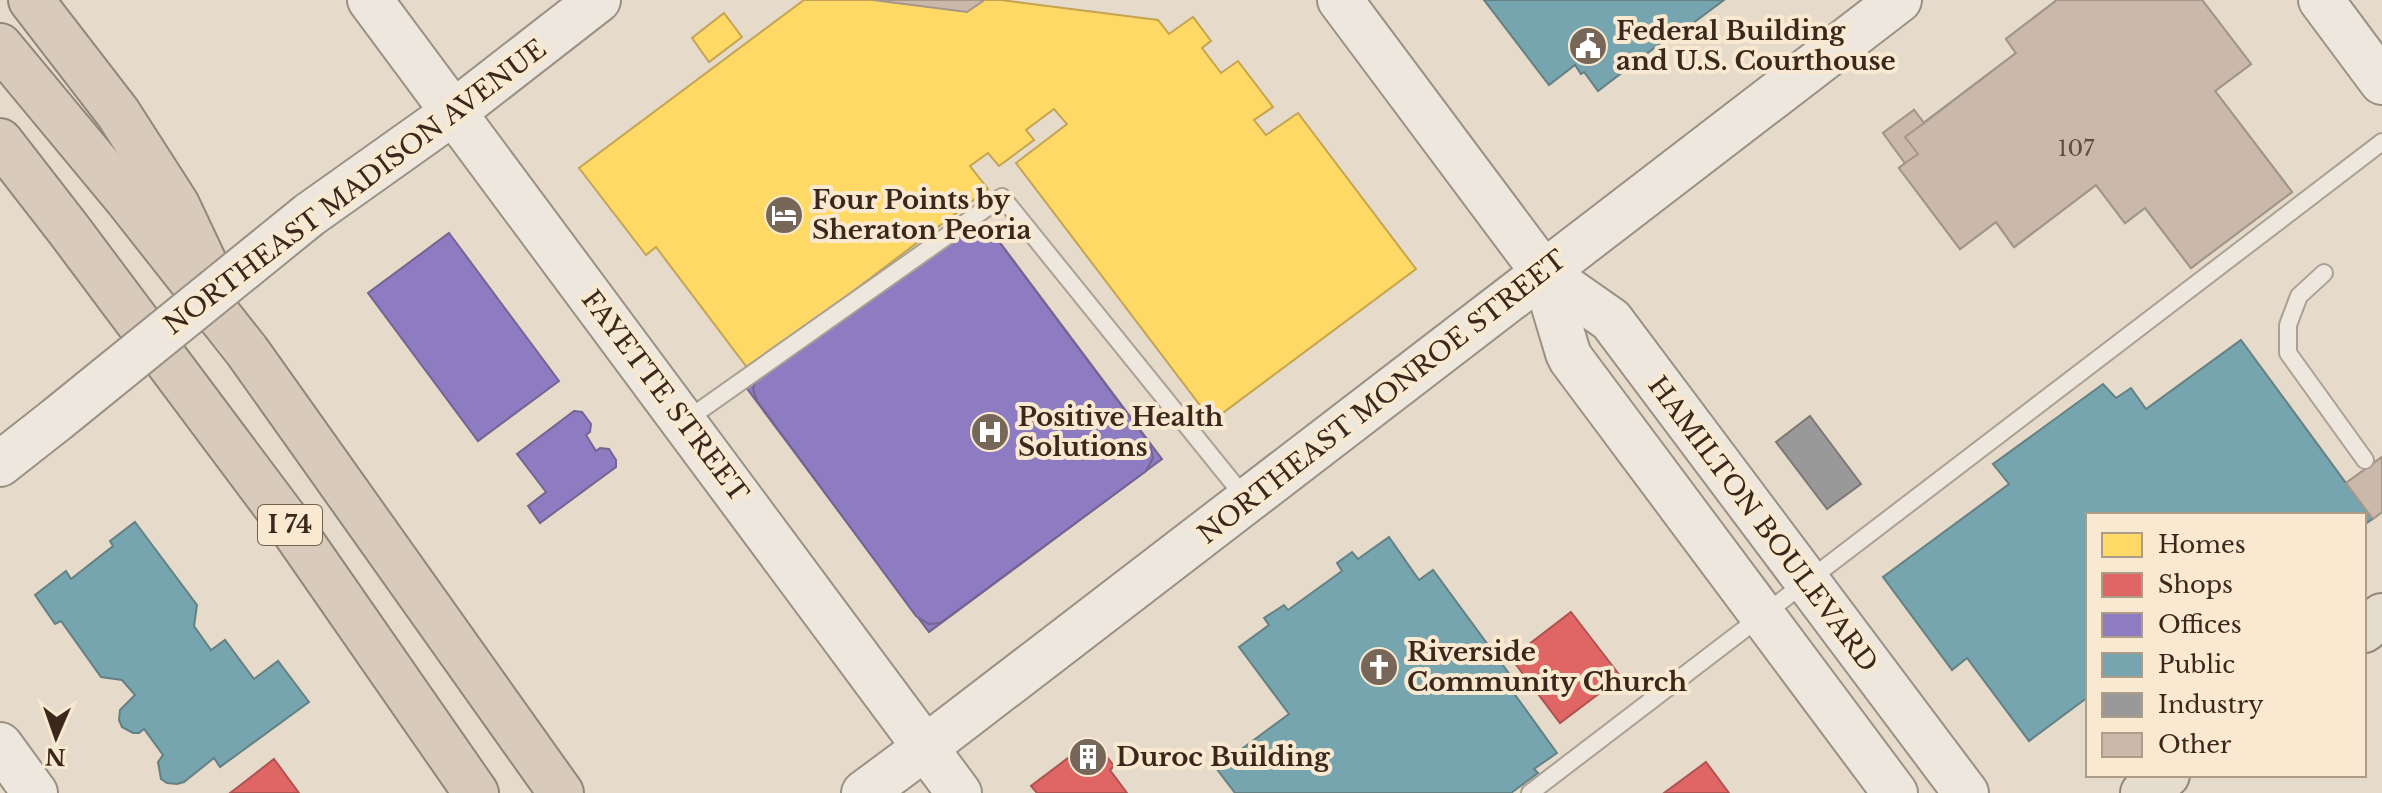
<svg xmlns="http://www.w3.org/2000/svg" width="2382" height="793" viewBox="0 0 2382 793" font-family="'Libre Baskerville',serif">
<rect width="100%" height="100%" fill="#e6dbca"/>
<g fill="#ffd966" stroke="#c4a450" stroke-width="2">
<path d="M804,0h197l157,20 11,14 24,-17 18,24 -9,7 19,25 17,-12 35,46 -19,13 12,15 32,-22 118,156 -204,152 -196,-258 51,-39 -13,-15 -28,21 8,10 -35,26 -11,-13 -18,13 18,23 -239,181 -93,-123 -10,8 -67,-87z"/>
<path d="M724,13l18,24 -33,25 -17,-24z"/>
</g>
<g fill="#e06666" stroke="#ae5350" stroke-width="2">
<path d="M1571,612l50,65 -61,46 -49,-65z"/>
<path d="M1093,739l21,27 -4,4 17,23h-90l-6,-7z"/>
<path d="M274,759l25,34h-69l8,-6z"/>
<path d="M1706,762l23,31h-65z"/>
</g>
<g fill="#8e7cc3" stroke="#756391" stroke-width="2">
<path d="M977,212l185,247 -233,173 -184,-246z"/>
<path d="M979,221l9,6 162,217 3,14 -7,13 -199,147 -7,5 -11,1 -13,-8 -159,-215 -4,-12 3,-10z"/>
<path d="M449,233l110,148 -81,60 -110,-148z"/>
<path d="M574,411l8,1 9,12 -1,8 -4,3 10,16 4,-3 9,1 7,11v7l-76,56 -12,-17 18,-14 -29,-38z"/>
</g>
<g fill="#76a5af" stroke="#648083" stroke-width="2">
<path d="M1484,0h240l-35,26 -2,-3 -89,68 -14,-19 -3,2 -6,-9 -26,20z"/>
<path d="M2057,0h145l49,64 -36,27 77,101 -101,76 -46,-60 -20,15 -29,-38 -82,62 -18,-25 -36,27 -61,-81 19,-14 -13,-17 111,-84 -10,-14z"/>
<path d="M2241,340l105,143 36,-26v55l-18,13v-10h-276v182l-59,44 -62,-83 -15,12 -69,-93 126,-93 -16,-20 110,-80 13,14 15,-10 15,21z"/>
<path d="M135,522l62,83 -3,21 17,24 14,-10 29,39 24,-18 31,41 -89,65 -6,-9 -30,24 -7,2 -10,-1 -6,-4 -3,-17 5,-7 -19,-26 -5,4h-6l-11,-6 -3,-7 1,-10 15,-15 -13,-15 -21,-3 -40,-56 -6,3 -20,-29 31,-24 5,8 42,-33 -3,-5z"/>
<path d="M1389,537l30,43 14,-10 86,117 -6,5 44,61 -23,16 4,4 -27,20h-276l-19,-25 73,-54 -50,-67 30,-22 -5,-7 20,-13 4,5 54,-39 -5,-8 15,-11 6,7z"/>
</g>
<path fill="#999" stroke="#7c7774" stroke-width="2" d="M1810,416l51,68 -34,25 -51,-67z"/>
<g fill="#cab8ab" stroke="#a6968a" stroke-width="2">
<path d="M873,0h109l1,1 -16,11z"/>
<path d="M2057,0h145l49,64 -36,27 77,101 -101,76 -46,-60 -20,15 -29,-38 -82,62 -18,-25 -36,27 -61,-81 6,-5 -22,-30 31,-23 10,13 92,-70 -10,-14z"/>
<path d="M1914,110l10,13 -19,14 13,17 -13,9 -22,-30z"/>
<path d="M2382,457v55l-9,7 -27,-36z"/>
</g>
<g fill="none" stroke-linecap="round" stroke-linejoin="round">
<g stroke="#aba094" stroke-width="20">
<g id="lane">
<path d="M2324,273l-25,23 -11,29v28l77,107"/>
<path d="M685,421l317,-224 244,302"/>
<path d="M1530,793l852,-651"/>
</g>
</g>
<g stroke="#9a9084" stroke-width="48">
<g id="secondary">
<path d="M370,0l589,793"/>
<path d="M1340,0l204,273 67,47 355,473"/>
<path d="M2321,0l61,82"/>
<path d="M309,215l145,-103 144,-112"/>
<path d="M1544,273l24,80 3,6 324,434"/>
<path d="M0,464l56,-44"/>
<path d="M0,745l35,48"/>
<path d="M864,793l62,-46 973,-747"/>
</g>
</g>
<g stroke="#90867b" stroke-width="48">
<g id="primary">
<path d="M2364,630l18,-14"/>
<path d="M2143,793l24,-18"/>
</g>
</g>
<g stroke="#90867b" stroke-width="48">
<g id="highway">
<path d="M31,0l87,113 59,92 34,72"/>
<path d="M0,46l127,153 120,152 314,442"/>
<path d="M0,141l69,89 223,298 184,265"/>
</g>
</g>
<use href="#lane" stroke="#ede7dd" stroke-width="16"/>
<use href="#secondary" stroke="#ede7dd" stroke-width="44"/>
<use href="#primary" stroke="#e5dcce" stroke-width="44"/>
<use href="#highway" stroke="#d9cbbb" stroke-width="44"/>
<g stroke="#9a9084" stroke-width="48" stroke-linecap="butt">
<path id="secondary-bridge" d="M56,420l253,-205"/>
</g>
<use href="#secondary-bridge" stroke="#ede7dd" stroke-width="44"/>
</g>
<defs>
<g id="civic-disc" transform="scale(2)"><circle r="9.5" fill="#766759" stroke="#f8e9d0"/><path d="M-.6-6.5H3V-4.5H.6V-3L4-1V1h2V6H-6V1h2V-1L-.6-3ZM-1.2 2.5V6h2.4V2.5Z" fill="#fff"/></g>
<g id="hotel-disc" transform="scale(2)"><circle r="9.5" fill="#766759" stroke="#f8e9d0"/><path d="M-6-4.5h1.5V1H6V5H4.5V3h-9V5H-6ZM-4 0a1.8 1.8 0 1 1 3.6 0ZM.5 0V-2.5h3Q6-2.5 6 0Z" fill="#fff"/></g>
<g id="hospital-disc" transform="scale(2)"><circle r="9.5" fill="#766759" stroke="#f8e9d0"/><path d="M-5-5h3v3.5h4V-5h3V5h-3V1.5h-4V5h-3Z" fill="#fff"/></g>
<g id="church-disc" transform="scale(2)"><circle r="9.5" fill="#766759" stroke="#f8e9d0"/><path d="M-1.2-6h2.4v3.5h3.3v2.4h-3.3V6h-2.4V-.1h-3.3v-2.4h3.3Z" fill="#fff"/></g>
<g id="building-disc" transform="scale(2)"><circle r="9.5" fill="#766759" stroke="#f8e9d0"/><path d="M-4-6H4V6H1V3H-1V6H-4ZM-2.5-4.3h1.7v1.8h-1.7ZM.8-4.3h1.7v1.8H.8ZM-2.5-1h1.7V.8h-1.7ZM.8-1h1.7V.8H.8Z" fill="#fff"/></g>
</defs>
<g fill-rule="evenodd">
<use href="#civic-disc" x="1588" y="46"/>
<use href="#hotel-disc" x="784" y="215"/>
<use href="#hospital-disc" x="990" y="432"/>
<use href="#church-disc" x="1379" y="667"/>
<use href="#building-disc" x="1088" y="757"/>
</g>
<g text-anchor="middle" stroke-width="8" stroke-linejoin="round" paint-order="stroke">
<g font-size="22" fill="#5e4c40">
<text x="2076" y="156">107</text>
</g>
<rect fill="#f8e9d0" stroke="#736252" stroke-width="2" x="258" y="505" width="64" height="40" rx="6"/>
<g font-size="24" font-weight="bold" fill="#3a281c">
<text x="290" y="533">I 74</text>
</g>
<g font-size="26" font-weight="bold" fill="#3a281c" stroke="#f8e9d0" text-anchor="start">
<text x="1616" y="40">Federal Building<tspan x="1616" dy="30">and U.S. Courthouse</tspan></text>
<text x="812" y="209">Four Points by<tspan x="812" dy="30">Sheraton Peoria</tspan></text>
<text x="1018" y="426">Positive Health<tspan x="1018" dy="30">Solutions</tspan></text>
<text x="1407" y="661">Riverside<tspan x="1407" dy="30">Community Church</tspan></text>
<text x="1116" y="766">Duroc Building</text>
</g>
<g font-size="26" fill="#3a281c" stroke="#f8e9d0">
<text transform="translate(355 187) rotate(-37)" y="9">NORTHEAST MADISON AVENUE</text>
<text transform="translate(665 396) rotate(53)" y="9">FAYETTE STREET</text>
<text transform="translate(1382 397) rotate(-38)" y="9">NORTHEAST MONROE STREET</text>
<text transform="translate(1763 524) rotate(53)" y="9">HAMILTON BOULEVARD</text>
</g>
</g>
<rect x="2086" y="513" width="280" height="264" fill="#f8e9d0" stroke="#ac9c88" stroke-width="2"/>
<rect x="2102" y="533" width="40" height="24" fill="#ffd966" stroke="#ac9c88" stroke-width="2"/>
<text x="2158" y="553" font-size="24" fill="#3a281c">Homes</text>
<rect x="2102" y="573" width="40" height="24" fill="#e06666" stroke="#ac9c88" stroke-width="2"/>
<text x="2158" y="593" font-size="24" fill="#3a281c">Shops</text>
<rect x="2102" y="613" width="40" height="24" fill="#8e7cc3" stroke="#ac9c88" stroke-width="2"/>
<text x="2158" y="633" font-size="24" fill="#3a281c">Offices</text>
<rect x="2102" y="653" width="40" height="24" fill="#76a5af" stroke="#ac9c88" stroke-width="2"/>
<text x="2158" y="673" font-size="24" fill="#3a281c">Public</text>
<rect x="2102" y="693" width="40" height="24" fill="#999999" stroke="#ac9c88" stroke-width="2"/>
<text x="2158" y="713" font-size="24" fill="#3a281c">Industry</text>
<rect x="2102" y="733" width="40" height="24" fill="#cab8ab" stroke="#ac9c88" stroke-width="2"/>
<text x="2158" y="753" font-size="24" fill="#3a281c">Other</text>
<g transform="translate(56 737) rotate(182)" stroke="#f8e9d0" stroke-width="6" paint-order="stroke">
<path d="M0-6L14 30L0 20L-14 30Z" fill="#3a281c"/>
<text y="-12" font-size="22" font-weight="bold" text-anchor="middle" fill="#3a281c">N</text>
</g>
</svg>
